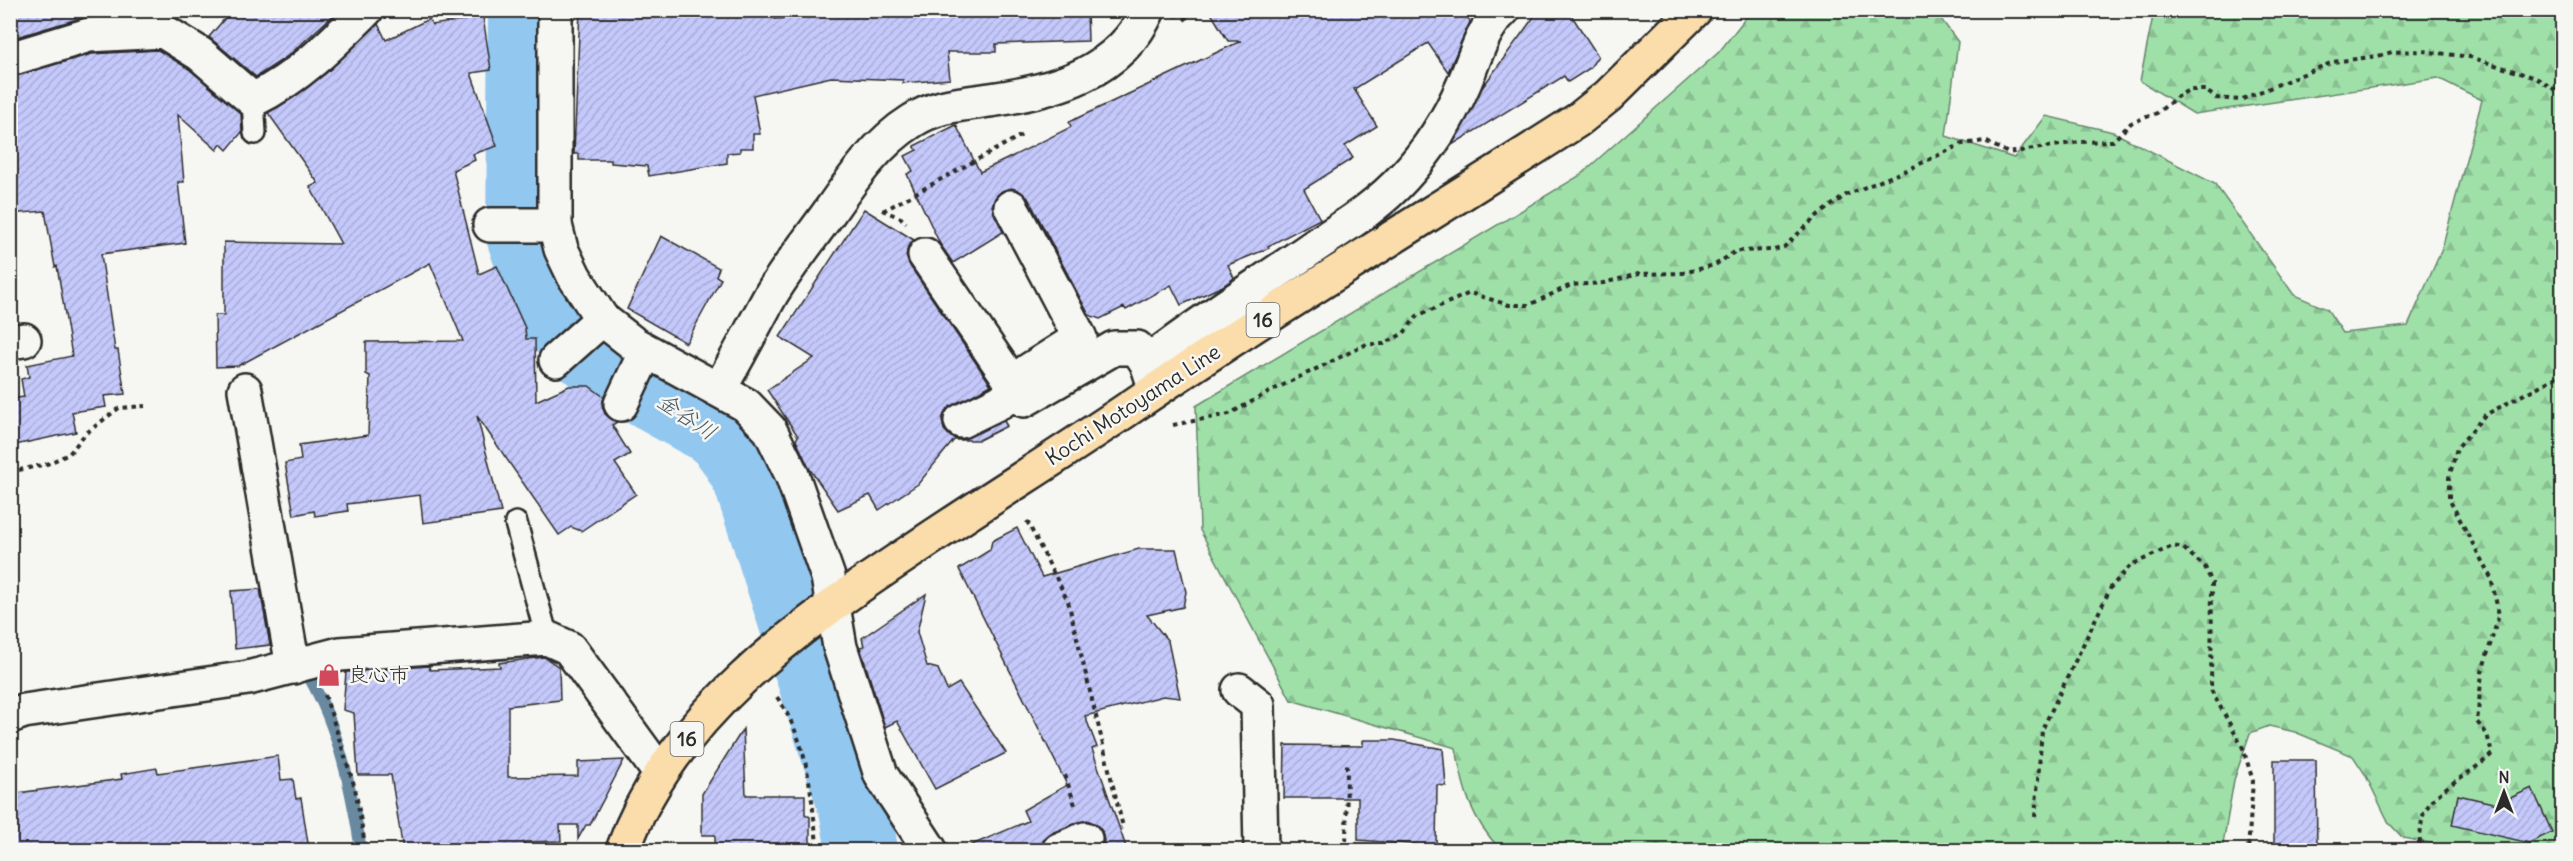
<svg xmlns="http://www.w3.org/2000/svg" width="2573" height="861" viewBox="0 0 2573 861" font-family="Delius,'Klee One',sans-serif">
<defs>
<pattern id="forest-firs" width="22" height="20" patternUnits="userSpaceOnUse" patternTransform="scale(1.5)"><rect width="22" height="20" fill="#9fe0a9"/><path d="M5 1l3.5 6h-7zM16 11l3.5 6h-7z" fill="#89c092"/></pattern>
<pattern id="building-hatch" width="6" height="6" patternUnits="userSpaceOnUse" patternTransform="scale(1.5)"><rect width="6" height="6" fill="#c4c8fa"/><path d="M-1 1l2-2M0 6l6-6M5 7l2-2" fill="none" stroke="#a9acd6"/></pattern>
</defs>
<rect width="100%" height="100%" fill="#f6f6f2"/>
<filter id="ink" filterUnits="userSpaceOnUse"><feTurbulence type="fractalNoise" baseFrequency=".0167" numOctaves="2"/><feDisplacementMap in="SourceGraphic" scale="12" xChannelSelector="R" yChannelSelector="G"/><feConvolveMatrix kernelMatrix="1 2 1 2 8 2 1 2 1" color-interpolation-filters="sRGB"/></filter>
<g filter="url(#ink)">
<path fill="url(#forest-firs)" stroke="#65866a" stroke-width="1.5" d="M1751,11h184l23,31 -12,94 68,22 32,-42 67,16 102,52 79,111 33,14 16,24 65,-7 34,-77 40,-149 -44,-22 -244,36 -54,-33 14,-70h408v839h-94l-65,-12 -14,-15 -24,-49 -12,-18 -58,-24 -26,-6 -19,7 -16,47 -12,70h-721c-30,-31 -38,-60 -45,-102l-165,-48 -91,-170 -4,-124 383,-230 140,-124z"/>
<g fill="none" stroke-linecap="round" stroke-linejoin="round">
<g stroke="#6989a1" stroke-width="12">
<path d="M1176,12l2,-2"/>
<path d="M718,434l4,-28"/>
<path d="M309,677c30,51 43,115 52,173"/>
</g>
<path stroke="#92c7f0" stroke-width="72" d="M524,10l-2,225c11,33 22,69 44,96 30,38 80,60 121,84 10,6 23,11 31,19 14,12 23,30 31,46l106,329 7,41"/>
</g>
<g fill="url(#building-hatch)" stroke="#2b2b2b" stroke-width="1.5">
<path d="M10,10h106v5l-32,2 -74,22z"/>
<path d="M232,10h107l-51,46 -32,21 -47,-40z"/>
<path d="M580,10h137v6l57,-2 1,5 78,-6v-3h234l1,31 -92,3v8h-49l3,27 -47,4v-3l-72,-3 -78,18 7,39h-7v14h-13v4l-13,1v10l-78,13 -2,-10 -36,-3v-3h-32v-6h-5z"/>
<path d="M1209,10h269l-10,8 2,4 -22,50 -20,-29 -74,46 23,37 -32,20 8,12 -49,31 16,30 -52,27 1,2 -41,17 6,13 -11,8 -42,19 -10,-20 -45,25 -2,-3 -24,12 -11,-4 -61,-117 -7,-6 -9,-4 -10,3 -7,7 -3,8 11,26 -50,31 -13,-19 -33,-70 6,-3 -8,-15 12,-6 -3,-4 42,-21 24,47 27,-13 64,-32 -2,-5 172,-81h-13z"/>
<path d="M1539,10h29l30,46 -8,12 -22,14 -4,-6 -112,69 30,-57z"/>
<path d="M483,17l8,53 -20,3 26,73 -24,8 2,6 -22,10 26,104 18,-8 28,62 1,11h9l1,62 33,-15h20l15,11 -2,8 3,9 12,8 -5,3 18,29 -15,9 21,31 -55,37 -10,-4 -12,8 -82,-119 24,96 -78,11 -3,-28 -73,9 1,7 -33,5 -1,-5 -20,4 -9,-52 16,-3 -2,-15 69,-10 2,-59 -4,-2v-32l97,-1 -33,-78 -192,103 -22,1 -1,-52h9v-73l117,2 -31,-57 8,-4 -50,-70 57,-39 53,-50 8,16 43,-21 3,6z"/>
<path d="M158,50l31,19 52,45 1,18 -15,18 -6,-6 -4,6 -39,-35 6,67h-6l7,61 -84,11 14,96h3l7,44 -21,2 2,11 -34,5 4,20 -66,14v-47l14,-2 -3,-18 8,-2 -2,-12 45,-9 -15,-90 -2,1 -10,-56 -35,3v-137l82,-23z"/>
<path d="M864,209l50,31 -6,6 -2,10 4,10 81,119 -45,25 -4,10 2,10 7,7 9,3 44,-19 3,5 -28,14h-25l-36,44 -39,26 -9,-15 -32,15 -29,-42 -13,-28 2,-4 -31,-46 47,-32 -34,-21z"/>
<path d="M661,236l58,32 -3,8 5,3 -35,64 -59,-34z"/>
<path d="M1017,528l25,49 97,-28h37l10,43 -3,15 -36,8 21,26 12,57 -17,-2 -78,20 12,31 -5,2 35,101h-27l4,-9 -2,-10 -6,-7 -9,-4 -36,13 -7,6 -3,11h-81l68,-29 -5,-11 44,-25 -108,-216 31,-19 2,-9z"/>
<path d="M260,589l10,56 -35,4 -4,-58z"/>
<path d="M926,594l-9,38 10,34 11,3 9,21 12,-7 47,70 -71,36 -38,-68 -12,6 -25,-80 4,-1 -2,-8z"/>
<path d="M544,657l15,10 1,33 -52,6v71l70,-1v-14l46,-2 -34,65h-4l-8,14v-14h-18l1,16 -37,1v7l-121,1 -12,-75h-33l-4,-62 -11,-3 3,-38 83,-6 1,4 70,-3 -1,-4z"/>
<path d="M743,729l3,66h59v19l5,3v33h-95v-15h-13v-41z"/>
<path d="M1363,740h31l49,9 3,37 -9,-1 -1,61 -78,-6v-42h-74l1,-53 78,1z"/>
<path d="M278,756l3,24 12,-1 3,20 5,-1 8,52h-299v-56l112,-15 -1,-5 36,-6 1,5z"/>
<path d="M2274,760h42l1,89 -43,1z"/>
<path d="M2532,788l20,44 -23,11 -77,-18 6,-30 39,9z"/>
</g>
<g fill="none" stroke-linecap="round" stroke-linejoin="round">
<g stroke="#2b2b2b" stroke-width="26">
<g id="lane">
<path d="M253,100l2,33"/>
<path d="M516,523l31,115"/>
</g>
</g>
<g stroke="#2b2b2b" stroke-width="38">
<g id="street">
<path d="M555,10v215l6,24 13,27 28,43 32,25 112,61 24,25 22,45 36,102 12,70 41,128 49,75"/>
<path d="M10,59l79,-24 74,-4 37,23 53,46c45,-22 78,-55 113,-90"/>
<path d="M490,225h65"/>
<path d="M925,255l99,145 90,-52h23l10,15 6,18"/>
<path d="M10,342l14,-2"/>
<path d="M556,360l46,-41"/>
<path d="M1147,363c50,-39 104,-73 156,-109 36,-25 71,-44 101,-77 24,-26 45,-59 59,-91 12,-27 18,-56 40,-76"/>
<path d="M719,389c19,-31 35,-64 53,-96 17,-28 39,-55 58,-82 23,-33 47,-68 82,-90 24,-16 51,-17 78,-21 64,-9 130,-27 158,-90"/>
<path d="M245,390l48,277"/>
<path d="M621,404l25,-53"/>
<path d="M961,421l39,-19 17,-12 11,-19 52,-33 -69,-131"/>
<path d="M1239,690l19,15 3,145"/>
<path d="M10,716l14,-5 224,-33 92,-24 207,-16 22,10 91,125"/>
<path d="M1059,850l26,-11"/>
</g>
</g>
<g stroke="#2b2b2b" stroke-width="38">
<path id="primary" d="M623,850c47,-133 174,-223 287,-298 71,-48 144,-93 215,-141 148,-101 302,-194 453,-291l30,-24 87,-86"/>
</g>
<g stroke="#2b2b2b" stroke-width="4" stroke-dasharray="4.5 4.5" stroke-linecap="butt">
<path d="M1184,20l12,-10"/>
<path d="M882,210l19,8 5,5"/>
<path d="M883,211l139,-76"/>
<path d="M1173,425l56,-11 44,-24 94,-46h17l20,-11 13,-17 53,-23 39,12h20l42,-20 32,-2 36,-9 44,-1 32,-8 21,-14 38,-1 10,-3 34,-32 28,-20 61,-25 55,-26 23,-3 23,12 71,-11 34,-1 18,-18 26,-10 21,-17 11,-6h16l11,8 24,2 93,-38 45,-6 14,-4 31,-1 47,6 66,21 26,16"/>
<path d="M10,472l37,-8 22,-10 16,-20 34,-26 26,-2"/>
<path d="M1027,521l41,80 55,226 -2,1"/>
<path d="M325,695l30,93 11,62"/>
<path d="M777,697c34,51 33,96 41,153"/>
<path d="M1065,775l10,30"/>
<path d="M2035,817l7,-87 69,-143 20,-22 42,-19 10,2 22,19 7,16 -1,107 32,58 10,33 -5,69"/>
<path d="M1346,850l1,-86"/>
<path d="M2415,850l4,-2c2,-11 1,-28 6,-37 14,-25 47,-37 67,-57l-5,-20 -10,-12 5,-50 17,-57 -8,-37 -42,-79v-21l8,-30 28,-33 77,-41"/>
</g>
<use href="#lane" stroke="#f6f6f2" stroke-width="21"/>
<use href="#street" stroke="#f6f6f2" stroke-width="33"/>
<use href="#primary" stroke="#faddab" stroke-width="33"/>
</g>
</g>
<defs>
<g id="shop-bare" transform="scale(1.8)"><path d="M-5-2.5h2.3a2.7 3.5 0 0 1 5.4 0H5L5.5 6h-11ZM-1.5-2.5h3a1.5 2.3 0 0 0-3 0Z" fill="#d1495b" stroke="#f6f6f2" stroke-width="2.5" paint-order="stroke"/></g>
</defs>
<g fill-rule="evenodd">
<use href="#shop-bare" x="329" y="675"/>
</g>
<g text-anchor="middle" stroke-width="5" stroke-linejoin="round" paint-order="stroke">
<g fill="#f6f6f2" stroke="#686867" stroke-width="1.5">
<rect x="1246.5" y="303" width="33" height="34" rx="4.5"/>
<rect x="670.5" y="722" width="33" height="34" rx="4.5"/>
</g>
<g font-size="20" font-weight="bold" fill="#2b2b2b">
<text x="1263" y="327">16</text>
<text x="687" y="746">16</text>
</g>
<g font-size="21" fill="#2b2b2b" stroke="#f6f6f2">
<text transform="translate(1133 405) rotate(-33)" y="7">Kochi Motoyama Line</text>
</g>
<g font-size="21" fill="#2b2b2b" stroke="#f6f6f2" text-anchor="start">
<text x="347" y="682">良心市</text>
</g>
<g font-size="22" font-style="italic" fill="#4a5a66" stroke="#f6f6f2">
<text transform="translate(687 416) rotate(34)" y="8">金谷川</text>
</g>
</g>
<rect width="2573" height="861" fill="none" stroke="#f6f6f2" stroke-width="36"/>
<rect x="18" y="18" width="2537" height="825" fill="none" stroke="#2b2b2b" stroke-width="2" filter="url(#ink)"/>
<g transform="translate(2504 792)" stroke="#f6f6f2" stroke-width="4.5" paint-order="stroke">
<path d="M0-4.5L10 22L0 15L-10 22Z" fill="#2b2b2b"/>
<text y="-9" font-size="16" font-weight="bold" text-anchor="middle" fill="#2b2b2b">N</text>
</g>
</svg>
